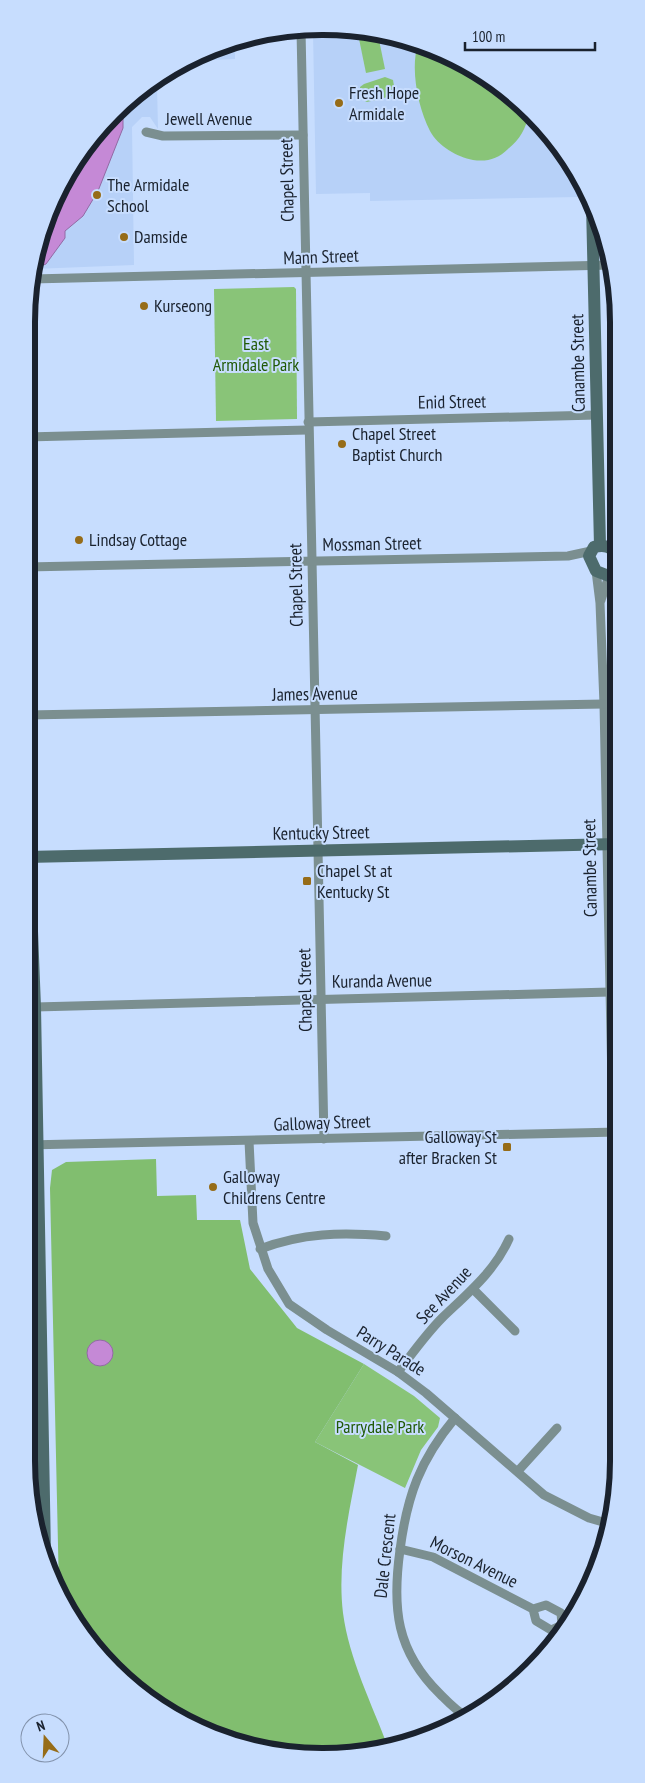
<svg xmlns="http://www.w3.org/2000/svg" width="645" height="1783" viewBox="0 0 645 1783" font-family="'PT Sans Narrow',sans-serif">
<rect width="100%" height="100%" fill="#c7ddfe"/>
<g fill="#b7d1f8">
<path d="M313,31l86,5 72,30 74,61 33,50 1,20 -209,4v-8l-54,1z"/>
<path d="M235,45v14l-46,2z"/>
<path d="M164,75l-7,11 1,43 -8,-12h-8l-10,10 2,138 -101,4 3,-23 51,-104z"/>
<path d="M26,1422h5l2,72 -7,-34z"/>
</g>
<g fill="#89c478">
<path d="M358,34l20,1 7,34 -19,4z"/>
<path d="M418,44l53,22 58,47c-3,16 -9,26 -21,36 -10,10 -21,13 -35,11 -16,-3 -35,-14 -43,-29 -12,-23 -20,-62 -12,-87z"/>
<path d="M385,77l8,3 2,12 -3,4 -25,6 -6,-3 -1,-12 4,-3z"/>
<path d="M608,276h6l2,8 1,262 -6,-7z"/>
<path d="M294,287l2,2 1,130 -81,2 -2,-132z"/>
<path d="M364,1364l50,32 26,22 -2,9 -17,23 -16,38 -90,-46z"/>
</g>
<path fill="#81be6f" d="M156,1159l1,37 39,-1 1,25h43l10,49 47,59 67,36 -49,78 43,23c-9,48 -21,98 -15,148 6,46 29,91 45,134l-104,7 -93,-28 -91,-70 -41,-66 -9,-402 2,-18 14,-8z"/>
<g fill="#c589d6" stroke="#926aa4">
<path d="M119,115l4,4v9l-25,63 -15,25 -18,15v7l-19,26 -13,5 4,-19 17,-23 -4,-9 37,-76z"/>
<circle cx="100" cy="1353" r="13"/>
</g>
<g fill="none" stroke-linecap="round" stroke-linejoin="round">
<g stroke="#7b8f90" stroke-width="9">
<path d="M301,30l23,1109"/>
<path d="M146,132l17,4 140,-1"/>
<path d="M32,279l579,-14"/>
<path d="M308,422l289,-7"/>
<path d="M26,437l282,-7"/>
<path d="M26,567l542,-11 23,-5"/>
<path d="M596,571l4,32 4,101 9,428"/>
<path d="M601,600l8,-24"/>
<path d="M26,676l3,180"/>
<path d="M27,715l577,-11"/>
<path d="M35,1007l575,-15"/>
<path d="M26,1081h8"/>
<path d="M616,1132l2,131"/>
<path d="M249,1141l4,82 15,46 21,35 38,26 71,42 28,21 118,102 45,23 21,6"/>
<path d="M26,1145l592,-13"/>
<path d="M260,1249c42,-16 82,-17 126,-13"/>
<path d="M473,1289l42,42"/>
<path d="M614,1341l4,-9"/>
<path d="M398,1372c14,-18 28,-38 44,-54 26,-25 52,-46 67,-79"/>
<path d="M455,1418c-35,42 -48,78 -55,132 -8,58 -4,101 40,144 8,8 16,17 26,22"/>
<path d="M518,1471l39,-43"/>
<path d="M400,1549l33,8 100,52 13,-4 15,8 1,12 -11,5 -15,-9 -3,-12"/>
<path d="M455,1721l5,-8"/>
</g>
<g stroke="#4d6b6c" stroke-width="12">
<path d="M592,205l8,341"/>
<path d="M617,553c-7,-7 -13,-8 -23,-6l-5,9 7,15 13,5 8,-3"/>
<path d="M29,856l6,151 10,548"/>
<path d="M26,857l591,-13"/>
</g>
</g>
<g fill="#966c18" stroke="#c7ddfe" stroke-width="2">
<circle cx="339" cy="103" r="5"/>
<circle cx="97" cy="195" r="5"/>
<circle cx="124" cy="237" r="5"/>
<circle cx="144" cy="306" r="5"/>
<circle cx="342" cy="444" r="5"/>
<circle cx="79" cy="540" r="5"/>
<rect x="302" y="876" width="10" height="10" rx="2.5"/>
<rect x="502" y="1142" width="10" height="10" rx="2.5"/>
<circle cx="213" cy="1187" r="5"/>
</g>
<g text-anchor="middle" stroke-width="4" stroke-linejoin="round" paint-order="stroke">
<g font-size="18" fill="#1a222e" stroke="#c7ddfe" text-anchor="start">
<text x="349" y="99">Fresh Hope<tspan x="349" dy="21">Armidale</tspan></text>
<text x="107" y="191">The Armidale<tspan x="107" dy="21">School</tspan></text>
<text x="134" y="243">Damside</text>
<text x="154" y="312">Kurseong</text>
<text x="352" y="440">Chapel Street<tspan x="352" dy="21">Baptist Church</tspan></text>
<text x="89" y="546">Lindsay Cottage</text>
<text x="317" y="877">Chapel St at<tspan x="317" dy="21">Kentucky St</tspan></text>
<text x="497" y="1143" text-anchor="end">Galloway St<tspan x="497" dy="21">after Bracken St</tspan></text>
<text x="223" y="1183">Galloway<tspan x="223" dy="21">Childrens Centre</tspan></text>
</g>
<g font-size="18" fill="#1a222e" stroke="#c7ddfe">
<text x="209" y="125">Jewell Avenue</text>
<text transform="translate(287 180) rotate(-91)" y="6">Chapel Street</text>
<text transform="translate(321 257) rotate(-2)" y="6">Mann Street</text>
<text transform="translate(578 363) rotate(-91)" y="6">Canambe Street</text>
<text transform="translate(452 402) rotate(-1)" y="6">Enid Street</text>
<text transform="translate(372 544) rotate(-1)" y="6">Mossman Street</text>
<text transform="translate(296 585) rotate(-91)" y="6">Chapel Street</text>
<text transform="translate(315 694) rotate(-1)" y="6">James Avenue</text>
<text transform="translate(321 833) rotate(-1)" y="6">Kentucky Street</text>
<text transform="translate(590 868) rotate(-91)" y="6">Canambe Street</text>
<text transform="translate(382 981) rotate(-1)" y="6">Kuranda Avenue</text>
<text transform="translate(305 990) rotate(-91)" y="6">Chapel Street</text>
<text transform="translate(322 1123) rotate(-2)" y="6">Galloway Street</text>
<text transform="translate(444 1295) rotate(-47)" y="6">See Avenue</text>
<text transform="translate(391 1351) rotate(32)" y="6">Parry Parade</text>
<text transform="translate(385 1556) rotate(-84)" y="6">Dale Crescent</text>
<text transform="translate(474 1562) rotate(26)" y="6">Morson Avenue</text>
</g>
<g font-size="18" fill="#205905" stroke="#c7ddfe">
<text x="256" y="350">East<tspan x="256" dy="21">Armidale Park</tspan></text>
<text x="380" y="1433">Parrydale Park</text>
</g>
</g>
<path d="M0 0H645V1783H0ZM322 35H323A287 287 0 0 1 610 322V1461A287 287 0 0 1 323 1748H322A287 287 0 0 1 35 1461V322A287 287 0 0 1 322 35Z" fill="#c7ddfe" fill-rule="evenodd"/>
<path fill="none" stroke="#1a222e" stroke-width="6" d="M322 35H323A287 287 0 0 1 610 322V1461A287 287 0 0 1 323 1748H322A287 287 0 0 1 35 1461V322A287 287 0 0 1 322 35Z"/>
<g transform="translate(45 1738) rotate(341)"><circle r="24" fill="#c7ddfe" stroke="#8292ab"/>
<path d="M0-4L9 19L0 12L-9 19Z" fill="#966c18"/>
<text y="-8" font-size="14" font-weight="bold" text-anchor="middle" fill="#1a222e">N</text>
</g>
<path d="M465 42v8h130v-8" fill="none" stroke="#1a222e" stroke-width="2.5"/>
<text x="472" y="42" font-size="15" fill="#1a222e" stroke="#c7ddfe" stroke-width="4" paint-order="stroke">100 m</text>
</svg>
